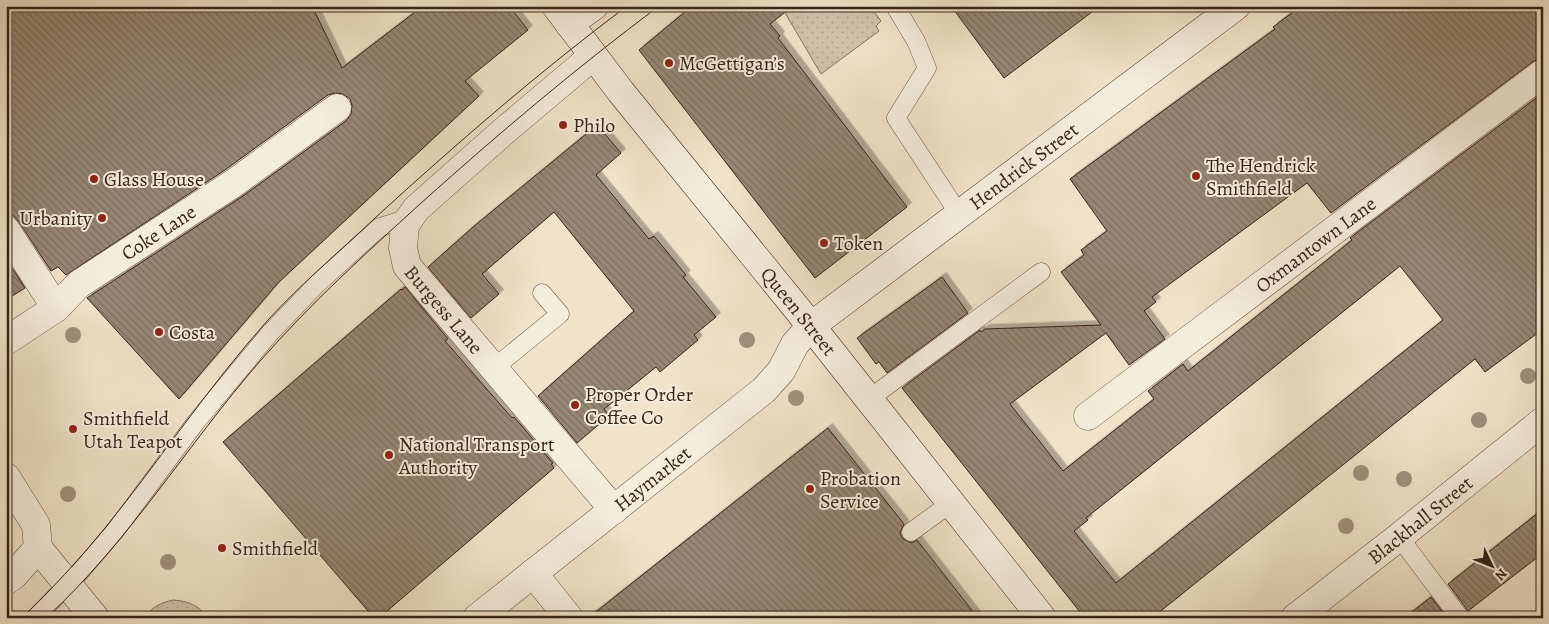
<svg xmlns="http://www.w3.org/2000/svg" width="1549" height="624" viewBox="0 0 1549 624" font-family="Alegreya,serif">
<defs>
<pattern id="green-dots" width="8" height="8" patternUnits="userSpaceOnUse" patternTransform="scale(1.25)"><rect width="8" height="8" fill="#d1c2ab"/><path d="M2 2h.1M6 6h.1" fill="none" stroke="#b4a692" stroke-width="1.8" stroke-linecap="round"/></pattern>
<pattern id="building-back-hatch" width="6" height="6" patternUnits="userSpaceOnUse" patternTransform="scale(1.25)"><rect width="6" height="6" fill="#978774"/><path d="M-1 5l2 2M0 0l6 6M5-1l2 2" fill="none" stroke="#7c6e5e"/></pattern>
<filter id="shadow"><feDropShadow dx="4.5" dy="-4.5" stdDeviation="0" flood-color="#0004"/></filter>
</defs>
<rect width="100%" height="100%" fill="#f0e3c9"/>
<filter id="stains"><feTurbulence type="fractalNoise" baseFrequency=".004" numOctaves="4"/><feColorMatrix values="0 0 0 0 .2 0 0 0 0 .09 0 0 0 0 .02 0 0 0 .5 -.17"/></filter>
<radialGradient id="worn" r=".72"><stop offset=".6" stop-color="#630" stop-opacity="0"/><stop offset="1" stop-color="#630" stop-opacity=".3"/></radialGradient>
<g fill="url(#green-dots)" stroke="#847262">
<path d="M781,6h89l11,15 -5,5 3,5 -58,43z"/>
<path d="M173,600c14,1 27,5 34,18h-63c8,-11 16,-15 29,-18z"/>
</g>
<g fill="url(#building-back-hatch)" stroke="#372318" fill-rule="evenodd" filter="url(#shadow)">
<path d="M6,6h306l30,62 81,-62h86l19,24 -63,51 14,15 -201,187 -99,116 -92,-101 156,-102 103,-75 5,-7 1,-8 -2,-7 -7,-5 -8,-1 -7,2 -103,75 -159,105 -8,-8 -7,4 -32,-49 -5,-6 -8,-1z"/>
<path d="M692,6h101l-23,18 10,12 -2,2 129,169 -92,71 -176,-228z"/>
<path d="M951,6h149l-96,72z"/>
<path d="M1301,6h242v52l-9,3 -203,152 -24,-30 -155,114 4,5 -12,9 21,28 -36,26 -23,-32 -96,71 53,67 91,-72 -6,-8 35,-27 5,7 164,-131 -2,-2 193,-145v236l-58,43 -10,-13 -323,259h-78l6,-6 -178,-224 78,-58 1,2 4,-3 116,-4 -40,-53 23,-17 -3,-5 26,-19 -37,-52 205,-150 -2,-2zM1400,266l43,54 -327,263 -42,-52 14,-11 -2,-2z"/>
<path d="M597,125l24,28 -25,22 53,64 5,-3 32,39 -3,2 33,40 -22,18 4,5 -38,32 -4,-5 -52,42 5,7 -32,27 -39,-47 96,-85 -80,-99 -72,62 17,20 -28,24 -43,-51 45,-40z"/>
<path d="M6,259l19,29 -19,12z"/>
<path d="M942,277l26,36 -81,60 -8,-11 -3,2 -19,-26z"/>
<path d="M405,287l43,52 -3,2 67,77 2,-1 39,46 -2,1 3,4 -175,150h-5l-151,-176 178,-153 1,1z"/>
<path d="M828,428l76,96 -4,9 3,6 9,4 5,-3 61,78h-390z"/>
<path d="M1543,509v44l-75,58 -20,-27z"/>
<path d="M1431,597l16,21h-43z"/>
</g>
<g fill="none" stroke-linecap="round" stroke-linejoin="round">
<g stroke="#655344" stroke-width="19">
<g id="lane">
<path d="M895,6l21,35 11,27 -31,50 63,96"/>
<path d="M494,368l66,-54 -18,-21"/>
<path d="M869,399l172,-127"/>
<path d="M911,532l40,-29"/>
<path d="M1399,537l61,81"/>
<path d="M35,618l44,-45 36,-42 81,-109 74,-89 48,-50 62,-56 29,-9"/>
</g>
</g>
<g stroke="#655344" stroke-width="29">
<g id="street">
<path d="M569,24l25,-18"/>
<path id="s1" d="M593,56l-89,75 -88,78 -11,16 -2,23 4,18 207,244"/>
<path d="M6,230l50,78"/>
<path id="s2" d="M6,341l50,-33 23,-24 155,-101 103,-75"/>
<path id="s3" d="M1088,416l455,-343"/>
<path d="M6,477l30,48 2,23 57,70"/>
<path d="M533,573l36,45"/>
<path d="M6,581l8,-6 24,-27"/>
<path id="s4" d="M477,618l287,-228 17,-19 14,-27 16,-18"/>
<path id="s5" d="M1295,618l104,-81 144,-116"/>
</g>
</g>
<g stroke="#372318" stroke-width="29">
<g id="secondary">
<path id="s6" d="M556,6l65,86 190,234 231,292"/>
<path id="s7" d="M811,326l425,-320"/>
</g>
</g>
<use href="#lane" stroke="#f5eddc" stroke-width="18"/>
<use href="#street" stroke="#f5eddc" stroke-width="28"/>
<use href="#secondary" stroke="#f5eddc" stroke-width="28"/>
<g stroke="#372318" stroke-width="1">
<path d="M22,618c29,-28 57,-58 83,-90 55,-68 104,-142 163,-208 33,-36 71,-68 107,-102 81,-74 164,-146 252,-212"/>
<path d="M46,618c83,-76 141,-173 215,-258 49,-56 104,-106 159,-156 78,-70 155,-135 239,-198"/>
</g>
</g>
<g fill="#a08f7c">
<circle cx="73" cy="335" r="8"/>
<circle cx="747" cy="340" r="8"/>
<circle cx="1528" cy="376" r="8"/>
<circle cx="796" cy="398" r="8"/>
<circle cx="1479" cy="420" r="8"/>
<circle cx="1361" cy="473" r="8"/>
<circle cx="1404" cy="479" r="8"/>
<circle cx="68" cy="494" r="8"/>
<circle cx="1346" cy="526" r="8"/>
<circle cx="168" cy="562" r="8"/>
</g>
<g fill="#8f2418" stroke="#f5eddc" stroke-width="2">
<circle cx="669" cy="63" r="5"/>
<circle cx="563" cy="125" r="5"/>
<circle cx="1196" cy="176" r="5"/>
<circle cx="94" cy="179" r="5"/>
<circle cx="102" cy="218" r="5"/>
<circle cx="824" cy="243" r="5"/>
<circle cx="159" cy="332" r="5"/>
<circle cx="575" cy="405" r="5"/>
<circle cx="73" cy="429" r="5"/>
<circle cx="389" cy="455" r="5"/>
<circle cx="810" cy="489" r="5"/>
<circle cx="222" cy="548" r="5"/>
</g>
<g text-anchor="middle" stroke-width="4" stroke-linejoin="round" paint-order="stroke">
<g font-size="20" fill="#372318" stroke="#f5eddc" text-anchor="start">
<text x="679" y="70">McGettigan’s</text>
<text x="573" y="132">Philo</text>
<text x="1206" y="172">The Hendrick<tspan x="1206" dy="23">Smithfield</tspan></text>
<text x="104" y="186">Glass House</text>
<text x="92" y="225" text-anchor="end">Urbanity</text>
<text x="834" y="250">Token</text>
<text x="169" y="339">Costa</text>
<text x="585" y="401">Proper Order<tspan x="585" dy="23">Coffee Co</tspan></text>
<text x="83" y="425">Smithfield<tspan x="83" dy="23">Utah Teapot</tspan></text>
<text x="399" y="451">National Transport<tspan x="399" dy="23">Authority</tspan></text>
<text x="820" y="485">Probation<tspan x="820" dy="23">Service</tspan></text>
<text x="232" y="555">Smithfield</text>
</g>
<g font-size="20" fill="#372318" stroke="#f5eddc">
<text dy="7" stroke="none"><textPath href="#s7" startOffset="266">Hendrick Street</textPath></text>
<text dy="7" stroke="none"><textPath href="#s2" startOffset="188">Coke Lane</textPath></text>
<text dy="7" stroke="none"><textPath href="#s3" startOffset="285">Oxmantown Lane</textPath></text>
<text dy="7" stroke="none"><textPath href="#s1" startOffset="352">Burgess Lane</textPath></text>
<text dy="7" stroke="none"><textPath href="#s6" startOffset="390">Queen Street</textPath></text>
<text dy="7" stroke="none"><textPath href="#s4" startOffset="224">Haymarket</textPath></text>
<text dy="7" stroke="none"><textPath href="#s5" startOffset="159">Blackhall Street</textPath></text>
</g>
</g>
<rect width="1549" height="624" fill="none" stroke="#f0e3c9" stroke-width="25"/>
<rect x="8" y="8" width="1534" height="609" fill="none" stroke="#372318" stroke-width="2.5"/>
<rect x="12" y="12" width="1524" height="599" fill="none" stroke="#372318"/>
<g transform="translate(1492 566) rotate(133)" stroke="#f5eddc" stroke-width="4" paint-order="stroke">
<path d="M0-4L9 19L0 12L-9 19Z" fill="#372318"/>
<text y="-8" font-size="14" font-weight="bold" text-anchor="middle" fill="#372318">N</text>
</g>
<rect width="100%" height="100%" filter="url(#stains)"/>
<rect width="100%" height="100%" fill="url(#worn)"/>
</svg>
